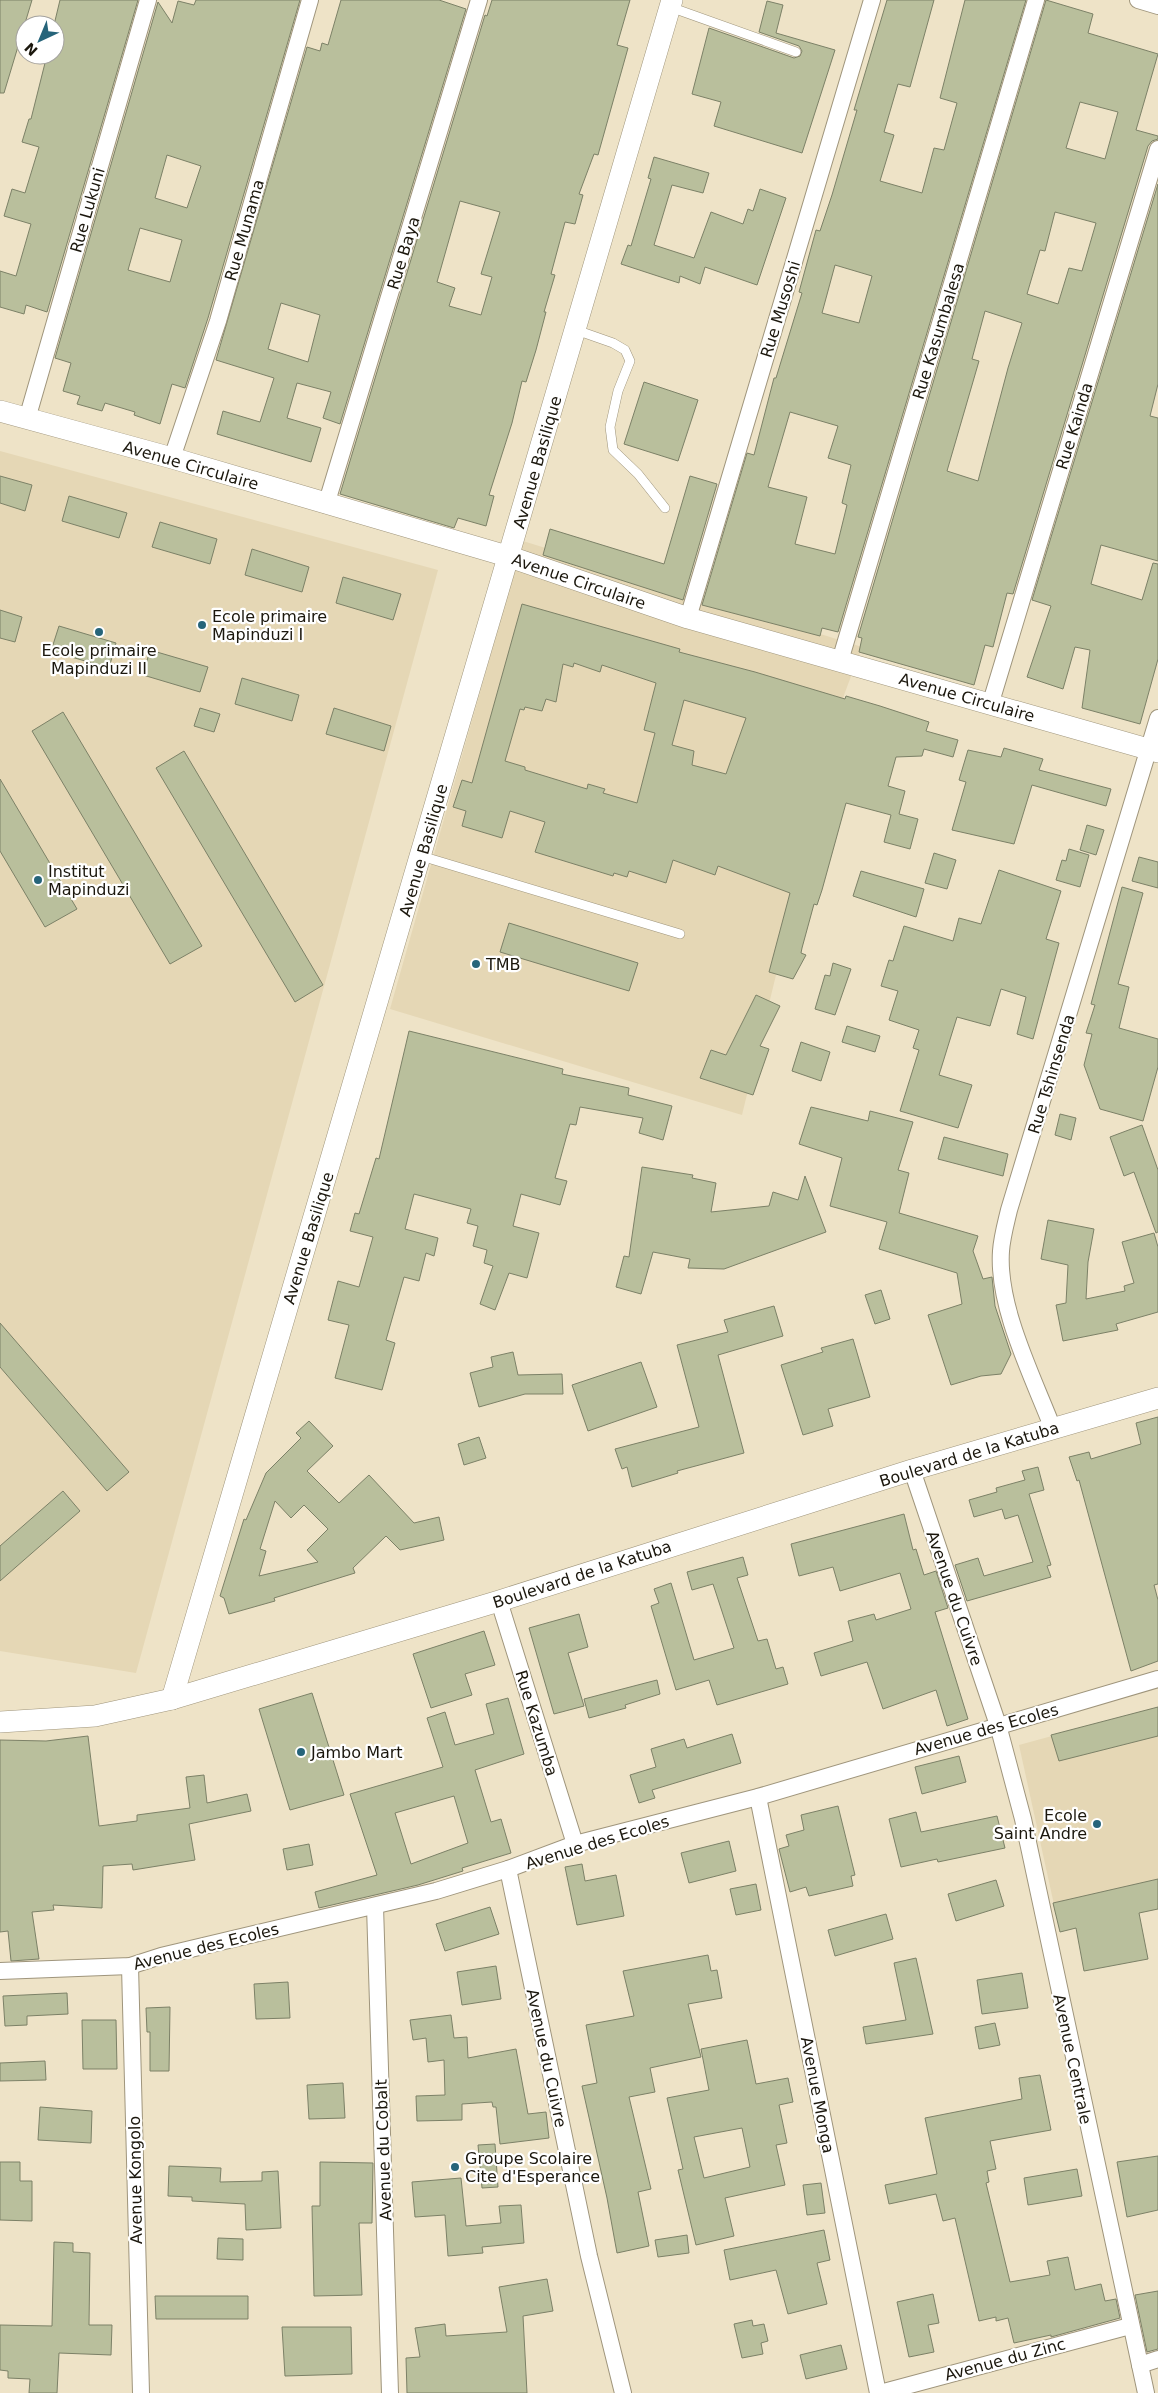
<svg xmlns="http://www.w3.org/2000/svg" width="1158" height="2393" viewBox="0 0 1158 2393" font-family="'DejaVu Sans',sans-serif">
<rect width="100%" height="100%" fill="#eee3c7"/>
<g fill="#e5d7b5">
<path d="M0,451l438,119 -302,1103 -136,-22z"/>
<path d="M523,541l339,106 -18,48 -102,420 -352,-106z"/>
<path d="M1158,1707v202l-98,23 -41,-187z"/>
</g>
<g fill="#b9bf9c" stroke="#7c8167" fill-rule="evenodd">
<path d="M0,0h32l-28,93h-4z"/>
<path d="M60,0h78l-91,312 -21,-7 -2,9 -24,-7v-36l16,5 15,-52 -27,-8 8,-27 13,4 14,-46 -17,-5 7,-23h2l16,-64h8l-1,-30z"/>
<path d="M196,0h104l-92,318 -23,70 -13,-4 -12,40 -26,-9 1,-3 -30,-9 -3,8 -25,-7 3,-8 -17,-5 8,-28 -16,-5 103,-356 14,21 6,-22 16,4zM167,155l34,11 -14,42 -32,-10zM140,228l42,12 -12,42 -42,-12z"/>
<path d="M341,0h98l27,9 -126,415 -17,-6 8,-26 -34,-9 -10,35 34,10 -10,34 -94,-28 6,-23 37,11 14,-44 -58,-18 91,-313 13,4 2,-8 6,2zM281,303l39,12 -12,47 -40,-13z"/>
<path d="M492,0h138l-13,45 11,3 -30,107 -4,-1 -15,40 4,1 -8,29 -10,-2 -14,52 4,1 -11,37h2l-10,38 -10,32 -4,-1 -10,42 -23,72 5,1 -8,30 -28,-8 -4,10 -114,-34 145,-479 2,1zM460,201l40,11 -19,62 11,3 -11,38 -32,-9 6,-18 -18,-6z"/>
<path d="M887,0h47l-24,87 -12,-3 -14,48 10,3 -14,46 42,12 12,-45 10,2 13,-47 -17,-5 25,-98h61l-188,632 -16,-4 -2,8 -118,-31 45,-152 7,2 20,-77h2l26,-85 -3,-1 17,-62 4,1 12,-36 25,-85h-3zM835,265l37,11 -13,47 -37,-10zM790,412l48,14 -10,32 23,7 -9,38 5,2 -12,49 -40,-10 12,-47 -39,-10z"/>
<path d="M1046,0l47,14 -5,19 70,21 -22,76 22,6v3l-6,2 -4,5 -135,448 -6,-1 -14,54 -8,-2 -11,40 -115,-33 3,-14 -4,-1zM1080,102l38,10 -13,47 -39,-11zM1055,212l41,11 -14,48 -13,-3 -11,36 -31,-10 13,-44 5,1zM985,311l37,12 -14,45 -30,113 -31,-10 32,-110 -7,-2z"/>
<path d="M767,1l16,4 -7,28 59,17 -33,103 -88,-27 7,-24 -29,-8 17,-66 85,30 6,-2 2,-5 -3,-5 -40,-14z"/>
<path d="M654,157l55,16 -6,20 -31,-8 -18,60 40,13 17,-46 32,12 5,-15 5,2 7,-22 26,9 -29,87 -52,-18 -5,17 -20,-8 -1,7 -58,-19 7,-19 3,1 20,-67 -3,-1z"/>
<path d="M1158,184v200l-8,32 8,2v143l-57,-16 -10,39 51,16 11,-37 5,1v95l-18,65 -58,-16 8,-58 -15,-3 -12,42 -36,-12 24,-71 -19,-6z"/>
<path d="M644,382l54,18 -20,61 -54,-17z"/>
<path d="M0,476l32,9 -7,26 -25,-8z"/>
<path d="M690,476l27,8 -34,116 -140,-45 7,-26 114,35z"/>
<path d="M69,496l58,17 -8,25 -57,-17z"/>
<path d="M160,522l57,17 -7,25 -58,-17z"/>
<path d="M252,549l57,18 -7,25 -57,-17z"/>
<path d="M343,577l58,17 -8,26 -57,-17z"/>
<path d="M522,604l158,45 -1,3 76,20 90,27 1,-3 34,10 49,16 -3,9 32,9 -5,17 -29,-8 -2,7 -26,1 -8,29 17,5 -6,23 19,5 -8,30 -26,-7 7,-27 -45,-12 -24,87 -5,15 -3,-1 -12,44 -1,5 5,2 -13,24 -24,-7 21,-79 -72,-27 -3,9 -42,-15 -7,23 -37,-12 -2,6 -13,-4 -1,3 -78,-24 10,-30 -35,-11 -8,27 -40,-12 4,-15 -13,-4 9,-27 10,3zM574,663l26,9 2,-7 54,18 -12,47 11,3 -18,70 -34,-10 2,-4 -17,-5 -1,5 -62,-19v-3l-20,-6 15,-52 4,1 1,-3 17,4 4,-12 10,3 7,-38 10,3zM684,700l62,18 -20,56 -34,-9 2,-14 -22,-6z"/>
<path d="M0,610l22,7 -7,25 -15,-4z"/>
<path d="M59,626l57,17 -7,25 -58,-17z"/>
<path d="M150,650l58,17 -8,25 -57,-17z"/>
<path d="M242,678l57,17 -7,26 -57,-17z"/>
<path d="M200,708l20,6 -6,18 -20,-6z"/>
<path d="M334,708l57,18 -7,25 -58,-17z"/>
<path d="M63,712l139,234 -32,18 -138,-233z"/>
<path d="M1004,748l39,11 -4,11 72,19 -5,17 -74,-21 -18,59 -62,-14 14,-48 -7,-2 9,-30 33,7z"/>
<path d="M184,751l139,234 -28,17 -139,-234z"/>
<path d="M0,779l77,130 -32,18 -45,-76z"/>
<path d="M1087,825l17,5 -8,25 -16,-5z"/>
<path d="M1069,849l20,6 -9,32 -24,-7 6,-20 4,1z"/>
<path d="M934,853l22,7 -9,29 -22,-6z"/>
<path d="M1139,857l19,5v26l-26,-7z"/>
<path d="M999,870l62,21 -15,48 13,4 -26,96 -16,-5 9,-37 -25,-8 -11,37 -33,-9 -18,58 33,10 -14,43 -58,-17 19,-61 -6,-2 6,-18 -30,-10 9,-29 -17,-5 8,-26 4,1 11,-35 49,15 6,-23 22,6z"/>
<path d="M861,871l63,18 -8,28 -63,-21z"/>
<path d="M1122,887l21,6 -25,91 11,3 -10,41 39,11v28l-15,54 -43,-12 -16,-44 8,-31 -6,-1 9,-28 -4,-1z"/>
<path d="M509,923l129,40 -9,28 -129,-39z"/>
<path d="M833,963l18,6 -16,46 -20,-6 10,-34 5,1z"/>
<path d="M756,995l24,11 -20,40 9,3 -16,46 -53,-17 11,-28 15,5z"/>
<path d="M847,1026l33,10 -5,16 -33,-10z"/>
<path d="M409,1031l154,38 -1,5 67,14 -1,7 44,11 -9,34 -24,-7 4,-15 -63,-11 -4,18 -6,-1 -15,54 12,3 -7,24 -39,-11 -8,32 26,7 -12,45 -18,-5 -14,37 -15,-6 13,-38 -9,-3 3,-13 -14,-4 5,-20 -11,-3 4,-14 -57,-15 -9,35 33,9 -4,18 -8,-3 -7,28 -15,-4 -18,63 9,3 -13,47 -47,-12 14,-53 -21,-5 10,-39 21,6 14,-50 -23,-6 5,-18 4,1 17,-56 3,1z"/>
<path d="M801,1042l29,10 -9,29 -29,-10z"/>
<path d="M811,1107l57,14 2,-10 43,11 -15,48 11,3 -10,40 79,23 -5,15 10,28 9,-2 3,29 16,48 -10,20 -20,2 -30,9 -23,-70 34,-11 -5,-31 -78,-24 8,-27 -57,-16 12,-48 -43,-14z"/>
<path d="M1060,1114l16,4 -5,22 -16,-5z"/>
<path d="M1142,1125l16,45v62l-2,1 -22,-61 -10,4 -14,-39z"/>
<path d="M944,1137l64,17 -5,22 -65,-17z"/>
<path d="M642,1167l51,8 -1,3 24,5 -5,29 58,-6 4,-14 25,8 7,-24 21,56 -102,37 -36,-1 2,-9 -37,-7 -12,42 -25,-7 8,-31 5,1z"/>
<path d="M1048,1220l46,9 -6,33 -2,37 39,-8 -1,-5 10,-3 -12,-41 32,-9 4,14v65l-42,12 2,6 -55,11 -7,-36 10,-2 2,-38 -27,-6z"/>
<path d="M881,1290l9,29 -15,5 -10,-29z"/>
<path d="M774,1306l9,30 -65,19 26,98 -67,18 1,2 -46,14 -5,-20 -5,2 -7,-20 84,-22 -22,-82 51,-13 -4,-12z"/>
<path d="M0,1323l129,149 -22,19 -107,-124z"/>
<path d="M853,1339l17,58 -42,12 5,17 -30,9 -22,-70 42,-13 -2,-4z"/>
<path d="M513,1352l5,23 44,-1 1,20h-38l-46,13 -9,-34 23,-6 -2,-10z"/>
<path d="M641,1362l16,45 -69,24 -16,-46z"/>
<path d="M1158,1417v167l-4,1 4,15v61l-27,10 -52,-191 -2,1 -8,-24 20,-5 2,7 50,-15 -5,-21z"/>
<path d="M309,1421l24,25 -26,25 32,32 30,-28 45,48 25,-6 5,23 -44,10 -14,-14 -33,32 2,5 -81,25 1,3 -46,13 -5,-16 -4,-2 24,-77 2,1 20,-47 35,-35 -5,-5zM275,1501l16,17 13,-13 24,24 -21,21 11,12 -59,14 7,-25 -6,-2z"/>
<path d="M479,1437l7,21 -22,7 -6,-21z"/>
<path d="M1038,1467l6,23 -15,4 22,71 -4,1 4,11 -84,24 -12,-36 23,-7 6,18 49,-14 -15,-47 -13,4 -3,-10 -28,8 -5,-17 28,-8 -1,-4 29,-8 -3,-9z"/>
<path d="M63,1491l17,20 -80,70v-35z"/>
<path d="M904,1514l9,36 3,-1 8,26 12,-4 12,37 -13,4 33,107 -21,7 -11,-36 -53,19 -16,-47 -46,14 -7,-23 39,-12 -5,-20 26,-7 2,6 35,-11 -11,-36 -60,18 -7,-24 -34,9 -8,-32z"/>
<path d="M743,1557l5,18 -11,3 21,63 9,-2 9,30 7,-2 5,17 -71,21 -8,-25 -33,10 -25,-84 8,-3 -5,-14 17,-6 23,77 40,-12 -21,-64 -21,6 -5,-18z"/>
<path d="M579,1614l9,33 -20,6 16,53 -30,8 -25,-86z"/>
<path d="M484,1631l11,34 -30,9 7,21 -41,13 -18,-54z"/>
<path d="M657,1680l3,14 -35,11 1,3 -37,10 -5,-19z"/>
<path d="M312,1693l32,102 -54,15 -31,-101z"/>
<path d="M508,1698l16,56 -49,16 16,52 10,-3 10,34 -49,15 1,3 -45,14 -99,23 -4,-16 62,-17 -27,-81 93,-27 -16,-49 18,-6 10,33 39,-11 -8,-30zM454,1796l14,47 -57,21 -16,-51z"/>
<path d="M1158,1707v29l-99,25 -8,-26z"/>
<path d="M732,1734l9,29 -89,27 3,8 -16,5 -9,-28 26,-8 -5,-18 33,-10 3,9z"/>
<path d="M88,1736l11,90 38,-5v-6l53,-7 -4,-31 18,-2 3,28 40,-9 4,17 -62,13 6,36 -62,10 -1,-6 -29,2 -1,42 -49,-3 1,5 -22,2 7,47 -28,2 -3,-30 -8,1v-192l46,1z"/>
<path d="M959,1756l7,26 -44,12 -7,-27z"/>
<path d="M838,1806l17,69 -4,1 2,10 -44,10 -3,-9 -16,5 -11,-43 10,-3 -3,-11 18,-5 -3,-15z"/>
<path d="M916,1812l5,20 76,-16 8,32 -67,14 -1,-3 -36,8 -12,-48z"/>
<path d="M729,1841l7,30 -47,12 -8,-30z"/>
<path d="M309,1844l4,21 -26,5 -4,-21z"/>
<path d="M582,1864l3,17 31,-6 8,41 -47,9 -12,-58z"/>
<path d="M1158,1879v30l-19,4 9,46 -64,12 -8,-43 -16,4 -7,-29z"/>
<path d="M996,1880l8,26 -48,15 -8,-27z"/>
<path d="M756,1884l5,26 -25,5 -6,-26z"/>
<path d="M490,1907l9,27 -54,17 -9,-27z"/>
<path d="M886,1914l7,25 -58,17 -7,-26z"/>
<path d="M708,1955l3,16 6,-1 5,28 -34,6 13,53 -51,11 5,24 -26,5 22,92 -13,3 11,54 -32,7 -10,-55 -25,-112 15,-3 -11,-58 48,-9 -11,-45z"/>
<path d="M916,1958l17,76 -67,10 -3,-17 43,-7 -12,-57z"/>
<path d="M496,1966l5,33 -39,6 -5,-33z"/>
<path d="M1022,1973l6,35 -46,6 -5,-34z"/>
<path d="M288,1982l2,36 -34,1 -2,-35z"/>
<path d="M67,1993l1,21 -41,2v9l-22,1 -2,-30z"/>
<path d="M170,2007l-1,64h-19v-39h-3l-1,-24z"/>
<path d="M451,2015l3,23 13,-1 1,21 48,-9 12,65 18,-2 3,26 -49,6 -4,-37h-3l-1,-5 -30,2v16l-45,1 -1,-25 29,-1 -1,-35 -16,2 -2,-24 -13,2 -3,-20z"/>
<path d="M82,2020h34l1,49h-34z"/>
<path d="M995,2023l5,22 -21,4 -4,-22z"/>
<path d="M747,2040l9,44 32,-6 5,24 -14,3 8,38 -11,2 9,40 -60,13 9,38 -38,9 -18,-75 5,-1 -16,-71 42,-8 -8,-41zM742,2128l8,39 -46,11 -10,-41z"/>
<path d="M45,2061l1,19 -46,1v-18z"/>
<path d="M1040,2075l11,55 -61,11 6,28 -9,2 2,11 -3,1 24,99 40,-7 -3,-14 21,-4 7,33 26,-6 4,17 11,-2 4,19 -69,19v-2l-37,8 -6,-25 -12,3v-4l-17,4 -24,-103 -12,3 -7,-27 -47,10 -4,-19 52,-11 -12,-56 97,-19 -3,-21z"/>
<path d="M343,2083l2,35 -36,1 -2,-34z"/>
<path d="M40,2107l52,4 -1,32 -53,-3z"/>
<path d="M495,2144l3,43 -16,1 -4,-43z"/>
<path d="M1158,2156v54l-31,7 -10,-55z"/>
<path d="M0,2162h20v19h12v40l-32,-1z"/>
<path d="M320,2162l53,1 -1,60h-13l3,72 -48,1 -2,-90h8z"/>
<path d="M169,2166l52,2 -1,14 42,-1v-9l16,-1 3,57 -35,2 -1,-26 -53,-3v-4l-24,-1z"/>
<path d="M1077,2169l5,27 -54,9 -4,-27z"/>
<path d="M461,2178l5,48 35,-3 -2,-17 22,-1 3,38 -42,4 1,6 -35,3 -3,-41 -30,2 -3,-35z"/>
<path d="M821,2183l4,30 -18,2 -4,-30z"/>
<path d="M824,2230l6,30 -13,3 10,41 -39,10 -12,-44 -46,10 -6,-30z"/>
<path d="M687,2235l2,18 -31,4 -3,-17z"/>
<path d="M218,2238l25,1v21l-26,-1z"/>
<path d="M54,2242l19,1v9l17,1 -1,72h23l-1,30 -52,-2 -2,40h-28l1,-14 -22,-1v-7l-8,-1v-45l52,1z"/>
<path d="M547,2279l6,32 -30,5 4,77h-120l-1,-35 14,-1 -5,-29 30,-4 1,12 61,-4 -8,-45z"/>
<path d="M1158,2291v58l-11,3 -12,-57z"/>
<path d="M933,2294l6,29 -11,2 6,27 -25,5 -12,-55z"/>
<path d="M155,2296h93v23h-92z"/>
<path d="M752,2320l1,6 11,-2 4,17 -7,2 2,11 -21,4 -8,-34z"/>
<path d="M282,2327h69l1,47 -67,2z"/>
<path d="M841,2345l6,24 -41,10 -6,-24z"/>
</g>
<g fill="none" stroke-linecap="round" stroke-linejoin="round">
<g stroke="#9f957c" stroke-width="10">
<g id="service">
<path d="M670,7l126,45"/>
<path d="M576,330l37,13 12,7 5,11 -12,30 -8,36 3,23 25,24 27,34"/>
<path d="M421,856l259,78"/>
</g>
</g>
<g stroke="#9f957c" stroke-width="18">
<g id="minor">
<path d="M1138,0l20,6"/>
<path d="M27,419l121,-419"/>
<path d="M172,458l46,-137 92,-321"/>
<path d="M326,505l153,-505"/>
<path d="M688,618l184,-618"/>
<path d="M840,661l196,-661"/>
<path d="M991,702l167,-553"/>
<path d="M1053,1429c-20,-52 -56,-122 -52,-178 1,-14 5,-28 8,-41l149,-492"/>
<path d="M912,1470l86,255 25,94 123,574"/>
<path d="M499,1601l76,243"/>
<path d="M758,1797l120,596"/>
<path d="M508,1869l81,387 34,137"/>
<path d="M375,1906l15,487"/>
<path d="M130,1966l11,427"/>
<path d="M0,1971l130,-5 31,-10 275,-65 72,-22 67,-25 183,-47 400,-118"/>
<path d="M1140,2365l18,-6"/>
<path d="M880,2393l250,-67"/>
</g>
</g>
<g stroke="#9f957c" stroke-width="22">
<g id="tertiary">
<path d="M0,411l172,47 338,99 178,61 470,134"/>
<path d="M172,1699l500,-1699"/>
<path d="M0,1722l95,-6 77,-17 327,-98 413,-131 246,-72"/>
</g>
</g>
<use href="#service" stroke="#fff" stroke-width="9"/>
<use href="#minor" stroke="#fff" stroke-width="16"/>
<use href="#tertiary" stroke="#fff" stroke-width="21"/>
</g>
<g fill="#26647a" stroke="#fff" stroke-width="2">
<circle cx="202" cy="625" r="5"/>
<circle cx="99" cy="632" r="5"/>
<circle cx="38" cy="880" r="5"/>
<circle cx="476" cy="964" r="5"/>
<circle cx="301" cy="1752" r="5"/>
<circle cx="1097" cy="1824" r="5"/>
<circle cx="455" cy="2167" r="5"/>
</g>
<g text-anchor="middle" stroke-width="4.5" stroke-linejoin="round" paint-order="stroke">
<g font-size="16" fill="#1b170d" stroke="#fff">
<text transform="translate(87 210) rotate(-74)" y="6">Rue Lukuni</text>
<text transform="translate(244 230) rotate(-74)" y="6">Rue Munama</text>
<text transform="translate(403 253) rotate(-73)" y="6">Rue Baya</text>
<text transform="translate(780 309) rotate(-73)" y="6">Rue Musoshi</text>
<text transform="translate(938 331) rotate(-73)" y="6">Rue Kasumbalesa</text>
<text transform="translate(1074 426) rotate(-73)" y="6">Rue Kainda</text>
<text transform="translate(537 462) rotate(-74)" y="6">Avenue Basilique</text>
<text transform="translate(191 465) rotate(16)" y="6">Avenue Circulaire</text>
<text transform="translate(579 581) rotate(19)" y="6">Avenue Circulaire</text>
<text transform="translate(967 697) rotate(16)" y="6">Avenue Circulaire</text>
<text transform="translate(423 850) rotate(-74)" y="6">Avenue Basilique</text>
<text transform="translate(1051 1074) rotate(-73)" y="6">Rue Tshinsenda</text>
<text transform="translate(308 1238) rotate(-73)" y="6">Avenue Basilique</text>
<text transform="translate(969 1454) rotate(-17)" y="6">Boulevard de la Katuba</text>
<text transform="translate(582 1574) rotate(-18)" y="6">Boulevard de la Katuba</text>
<text transform="translate(955 1598) rotate(71)" y="6">Avenue du Cuivre</text>
<text transform="translate(537 1723) rotate(73)" y="6">Rue Kazumba</text>
<text transform="translate(986 1729) rotate(-16)" y="6">Avenue des Ecoles</text>
<text transform="translate(597 1842) rotate(-17)" y="6">Avenue des Ecoles</text>
<text transform="translate(206 1946) rotate(-14)" y="6">Avenue des Ecoles</text>
<text transform="translate(547 2058) rotate(78)" y="6">Avenue du Cuivre</text>
<text transform="translate(1073 2059) rotate(78)" y="6">Avenue Centrale</text>
<text transform="translate(818 2095) rotate(79)" y="6">Avenue Monga</text>
<text transform="translate(383 2150) rotate(-92)" y="6">Avenue du Cobalt</text>
<text transform="translate(135 2180) rotate(-91)" y="6">Avenue Kongolo</text>
<text transform="translate(1005 2359) rotate(-15)" y="6">Avenue du Zinc</text>
</g>
<g font-size="16" fill="#1b170d" stroke="#fff" text-anchor="start">
<text x="212" y="622">Ecole primaire<tspan x="212" dy="18">Mapinduzi I</tspan></text>
<text x="99" y="656" text-anchor="middle">Ecole primaire<tspan x="99" dy="18">Mapinduzi II</tspan></text>
<text x="48" y="877">Institut<tspan x="48" dy="18">Mapinduzi</tspan></text>
<text x="486" y="970">TMB</text>
<text x="311" y="1758">Jambo Mart</text>
<text x="1087" y="1821" text-anchor="end">Ecole<tspan x="1087" dy="18">Saint Andre</tspan></text>
<text x="465" y="2164">Groupe Scolaire<tspan x="465" dy="18">Cite d'Esperance</tspan></text>
</g>
</g>
<g transform="translate(40 40) rotate(224)"><circle r="24" fill="#ffffff" stroke="#a4a29e"/>
<path d="M0-4L9 19L0 12L-9 19Z" fill="#26647a"/>
<text y="-8" font-size="14" font-weight="bold" text-anchor="middle" fill="#1b170d">N</text>
</g>
</svg>
